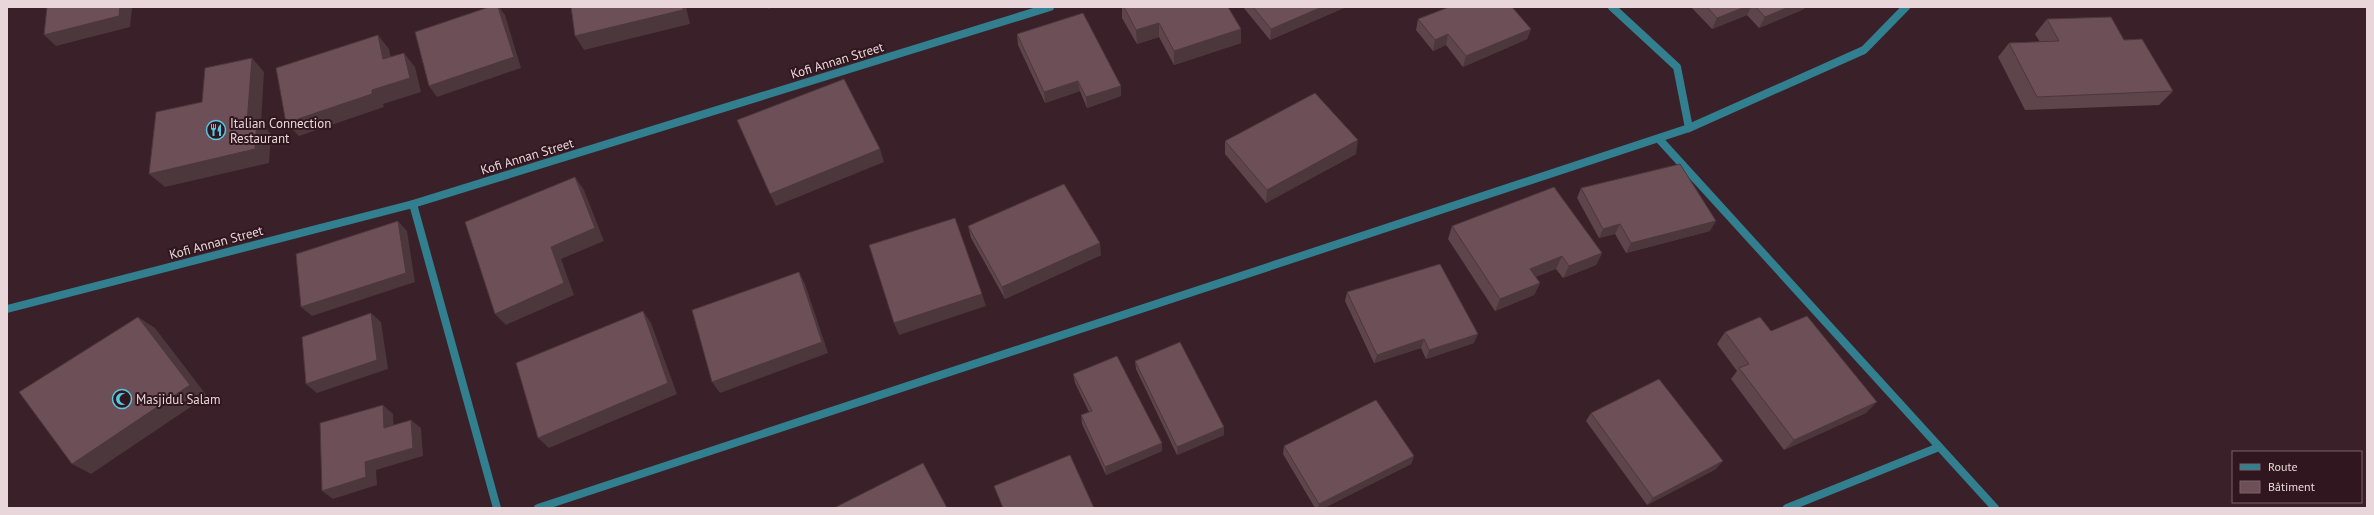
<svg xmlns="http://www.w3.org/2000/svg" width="2374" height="515" viewBox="0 0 2374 515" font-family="'PT Sans',sans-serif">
<rect width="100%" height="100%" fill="#3a2028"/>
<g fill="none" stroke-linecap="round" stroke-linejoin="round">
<g stroke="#317f8f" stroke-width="8">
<path d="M1689,128l175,-78 42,-43"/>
<path d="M1659,139l336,369"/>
<path d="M413,204l84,304"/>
<path d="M7,309l406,-105 637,-197"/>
<path d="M538,508l1151,-380 -12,-61 -65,-60"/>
<path d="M1787,508l152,-61"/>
</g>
</g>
<g fill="#5e444b">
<path d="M1122,7h106l13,22v14l-67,22 -15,-28 -22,7 -15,-26z"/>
<path d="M1243,7h103l-76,33z"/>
<path d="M1691,7h114l-1,2 -45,19 -12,-13 -35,14z"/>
<path d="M1418,19l113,10 -4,10 -64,28 -17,-22 -13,6 -17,-21z"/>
<path d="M2047,19l77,21 49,51 -14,14 -134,5 -27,-53 11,-14 31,-1 -5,-8z"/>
<path d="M1017,34l104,62 -34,12 -7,-17 -35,12 -27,-58z"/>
<path d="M1225,141l131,13 -90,49 -41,-49z"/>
<path d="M1581,188l129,43 -84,22 -11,-19 -16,4 -22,-40z"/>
<path d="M968,226l133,29 -96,44 -34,-61z"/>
<path d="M1452,226l150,27 -6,12 -33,13 -7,-9 -21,8 5,6 -6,12 -39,16 -47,-72z"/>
<path d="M1347,292l127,51 -48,16 -5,-11 -47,15 -29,-62z"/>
<path d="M1725,332l141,81 -82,37 -53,-71 6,-8 -20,-27z"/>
<path d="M1135,361l89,74 -47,20 -41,-86z"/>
<path d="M1073,374l89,69v8l-56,24 -24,-51 -1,-9 8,-3 -14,-29z"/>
<path d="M1591,413l125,56 -69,36 -61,-84z"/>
<path d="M1284,446l130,10 -3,8 -87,44h-9l-32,-54z"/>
</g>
<g fill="#4c373d">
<path d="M120,7h11l1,1 -2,19 -74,19 -12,-11z"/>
<path d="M498,7h1l6,8 16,53 -84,29 -8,-11z"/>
<path d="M683,7h3l4,17 -106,26 -9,-14z"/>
<path d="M767,7h6l-5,2z"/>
<path d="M1322,7h24l-76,33 1,-11z"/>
<path d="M1745,7h6l-4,8 -35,14 5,-11z"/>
<path d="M1789,7h16l-1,2 -45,19 6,-11z"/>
<path d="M1159,23v14l-22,7 -1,-14z"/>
<path d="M1241,29v14l-67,22v-14z"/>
<path d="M1531,29l-4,10 -64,28 3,-11z"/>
<path d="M1448,34l-2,11 -13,6 2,-11z"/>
<path d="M378,35l11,14 5,24 -11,-14z"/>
<path d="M404,53l11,14 6,25 -38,12 1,3 -85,29 -13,-13 86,-33z"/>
<path d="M252,58l12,14 -3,52 10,10 -2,29 -104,24 -16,-13 98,-51z"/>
<path d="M1078,81l2,10 -35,12 -1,-11z"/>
<path d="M1121,86v10l-34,12 -1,-11z"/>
<path d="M1358,140l-2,14 -90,49 1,-13z"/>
<path d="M880,149l4,13 -108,44 -6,-12z"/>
<path d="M575,177l9,13 20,51 -43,18 13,36 -68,30 -11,-11 56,-67z"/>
<path d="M398,221l9,10 8,51 -103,34 -11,-9z"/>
<path d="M1716,221l-6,10 -84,22 5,-10z"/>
<path d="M1620,224l-5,10 -16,4 4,-9z"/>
<path d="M1100,243l1,12 -96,44 -3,-12z"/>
<path d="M1602,253l-6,12 -33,13 6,-12z"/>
<path d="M1562,256l-6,13 -32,12 6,-12z"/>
<path d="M799,272l6,12 23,69 -108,40 -8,-11z"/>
<path d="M1540,283l-6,12 -39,16 5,-12z"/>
<path d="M982,294l4,12 -87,29 -5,-12z"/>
<path d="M643,311l8,12 26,71 -128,54 -11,-10z"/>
<path d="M371,313l10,9 7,47 -71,24 -11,-9z"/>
<path d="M138,317l17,11 52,68 -116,78 -19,-10z"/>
<path d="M1478,334l-4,9 -48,16 3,-9z"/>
<path d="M1424,339l-3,9 -47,15 3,-8z"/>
<path d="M1877,402l-11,11 -82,37 10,-10z"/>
<path d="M383,405l10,9 1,22 -10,-8z"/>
<path d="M411,420l10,8 2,28 -47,14 1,15 -44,14 -11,-8 43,-29z"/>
<path d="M1224,427v8l-47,20v-8z"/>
<path d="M1162,443v8l-56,24 -1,-8z"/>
<path d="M1414,456l-3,8 -87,44h-6l1,-4z"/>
<path d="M1723,461l-7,8 -69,36 6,-7z"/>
</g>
<g fill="#6d4f57" stroke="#4c373d">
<path d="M47,7h73l-1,9 -75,19z"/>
<path d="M489,7h9l16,50 -85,29 -14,-54z"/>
<path d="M571,7h112v3l-108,26z"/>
<path d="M1124,7h104l13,22 -67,22 -15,-28 -23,7z"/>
<path d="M1253,7h69l-51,22z"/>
<path d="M1449,7h63l19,22 -65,27 -18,-22 -13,6 -17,-21z"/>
<path d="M1707,7h38l-28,11z"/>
<path d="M1756,7h33l-24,10z"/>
<path d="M1083,13l38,73 -35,11 -8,-16 -34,11 -27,-58z"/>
<path d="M2111,17l13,23 18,-1 31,52 -136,6 -28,-54 50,-2 -12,-22z"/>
<path d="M378,35l5,24 21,-6 6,25 -38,12v4l-86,29 -10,-55z"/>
<path d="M252,58l-5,65 10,-3 -2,29 -106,25 7,-62 46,-10 3,-34z"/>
<path d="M844,79l36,70 -110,45 -33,-74z"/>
<path d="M1315,93l43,47 -91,50 -42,-49z"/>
<path d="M1680,164l36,57 -85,22 -11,-19 -17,5 -22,-41z"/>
<path d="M575,177l20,51 -44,19 13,36 -69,31 -30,-92z"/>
<path d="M1064,184l36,59 -98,44 -34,-61z"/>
<path d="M1554,187l48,66 -33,13 -7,-10 -32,13 10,14 -40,16 -48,-73z"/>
<path d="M955,218l27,76 -88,29 -25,-78z"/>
<path d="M398,221l8,52 -105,34 -5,-53z"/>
<path d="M1440,264l38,70 -49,16 -5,-11 -47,16 -30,-63z"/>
<path d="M799,272l23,70 -110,40 -20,-72z"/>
<path d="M643,311l25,72 -130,55 -22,-75z"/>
<path d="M371,313l6,47 -71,24 -4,-47z"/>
<path d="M1807,316l70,86 -83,38 -55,-72 10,-4 -24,-32 35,-15 11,14z"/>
<path d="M138,317l52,68 -118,79 -53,-72z"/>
<path d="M1180,342l44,85 -47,20 -42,-86z"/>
<path d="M1117,356l45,87 -57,24 -24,-52 11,-4 -19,-37z"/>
<path d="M1659,379l64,82 -70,37 -62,-85z"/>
<path d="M1376,400l38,56 -95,48 -35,-58z"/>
<path d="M383,405l1,23 27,-8 2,28 -48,14 1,15 -44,14 -2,-68z"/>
<path d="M1070,455l24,53h-91l-9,-22z"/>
<path d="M923,463l24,45h-113z"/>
</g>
<defs>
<g id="restaurant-ring" transform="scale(1)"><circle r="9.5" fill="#30161e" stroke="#56c9e1" stroke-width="1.5"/><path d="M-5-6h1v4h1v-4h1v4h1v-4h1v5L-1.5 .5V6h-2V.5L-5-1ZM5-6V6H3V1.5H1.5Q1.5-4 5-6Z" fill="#56c9e1"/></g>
<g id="mosque-ring" transform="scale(1)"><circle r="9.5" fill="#30161e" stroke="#56c9e1" stroke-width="1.5"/><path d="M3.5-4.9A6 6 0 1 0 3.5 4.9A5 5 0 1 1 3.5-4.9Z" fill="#56c9e1"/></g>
</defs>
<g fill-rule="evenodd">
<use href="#restaurant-ring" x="216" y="130"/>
<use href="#mosque-ring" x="122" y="399"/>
</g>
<g text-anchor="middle" stroke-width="4" stroke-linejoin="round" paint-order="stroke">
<g font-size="13" fill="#e9d6db" stroke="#30161e">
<text transform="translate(837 60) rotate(-17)" y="5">Kofi Annan Street</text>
<text transform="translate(527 156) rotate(-17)" y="5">Kofi Annan Street</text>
<text transform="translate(216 242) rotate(-15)" y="5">Kofi Annan Street</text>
</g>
<g font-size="13" fill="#e9d6db" stroke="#30161e" text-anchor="start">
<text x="230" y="128">Italian Connection<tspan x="230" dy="15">Restaurant</tspan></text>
<text x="136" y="404">Masjidul Salam</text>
</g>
</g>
<rect width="2374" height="515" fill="none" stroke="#e9d6db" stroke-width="16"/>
<rect x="2232" y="451" width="130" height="52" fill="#30161e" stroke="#7a636a"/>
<rect x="2240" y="464" width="20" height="6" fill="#317f8f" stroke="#7a636a"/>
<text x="2268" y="471" font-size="12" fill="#e9d6db">Route</text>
<rect x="2240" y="481" width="20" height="12" fill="#6d4f57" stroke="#7a636a"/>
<text x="2268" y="491" font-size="12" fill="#e9d6db">Bâtiment</text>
</svg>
